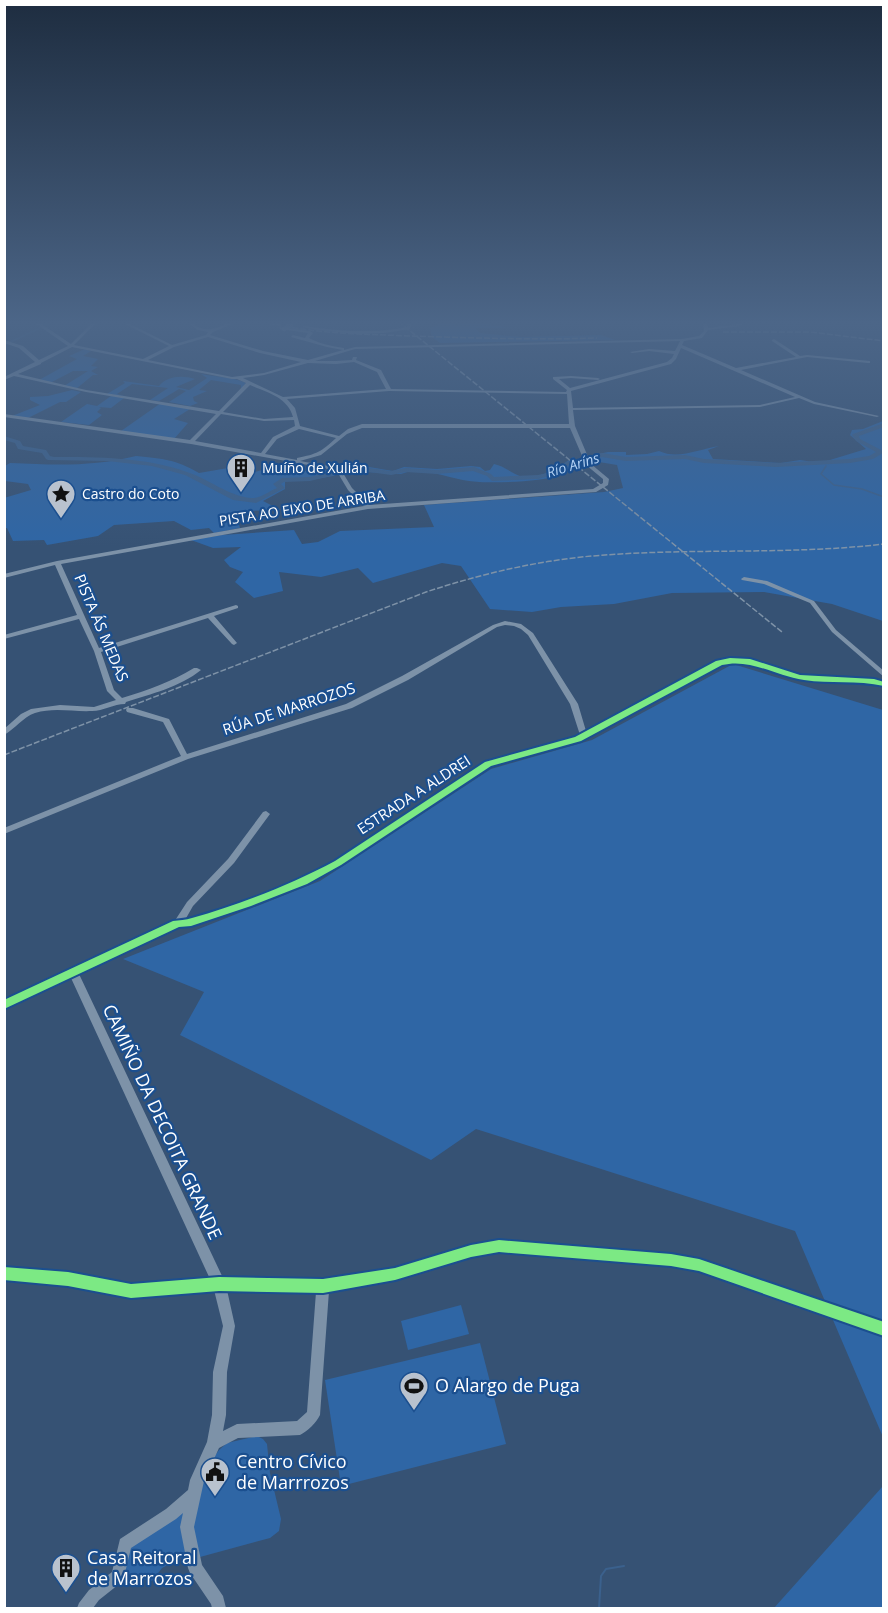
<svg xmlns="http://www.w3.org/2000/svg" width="888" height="1613" viewBox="0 0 888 1613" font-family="'Open Sans',sans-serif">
<rect width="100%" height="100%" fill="#365274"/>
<g fill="#2f66a5">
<path d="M447,321l9,4 16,-3 39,6h-36l5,5 41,4 80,-2 14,5 -175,3 -8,-6 -2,-9z"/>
<path d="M85,349l6,2 -8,5 15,3 -7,7 7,1 -7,4 7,4h-5l-17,14 -12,-3 24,-15h-15l-23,12 -11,-3 38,-21 -8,-3z"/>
<path d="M201,374c14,3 33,3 45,9l-5,6v-4l-30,-5 -12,10 8,1 -14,6 1,4 4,2 -8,3 -21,-4 17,-11 -7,-2 -20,12 -9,-1 18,-12 -36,-4 -15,10 8,2 -18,-2 18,-11 -2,-2 36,5c8,-10 23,-11 36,-7l-19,8 13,3 18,-12z"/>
<path d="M72,390l9,2 -15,10h-6l-32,16 -16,-2 28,-11 -10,-5v-3l18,-1z"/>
<path d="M111,396l13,2 -13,10 -12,-1 2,1 -4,4 5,3 -13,10 -28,-3 26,-18 10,2z"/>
<path d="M161,403l29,6 -16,10 14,4 -14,16 -53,-8z"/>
<path d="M883,421v200l-51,-17 -68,-12 -92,1 -58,11 -53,3 -29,5 -42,-3 -29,-43 -19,-3 -69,20 -15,-15 -37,9 -42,-5 4,19 -29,7 -19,-16 8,-10 -13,-5 -6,-7 17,-13 -28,1 -22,-8 31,-5 72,-5 8,14 16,-2 22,-11 94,-4 -10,-22 180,-13 19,-4 -6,-23 -24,-4 -4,-5 19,-4h18v3l21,-1 12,-3c19,9 40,-2 60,-5l-11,4 5,9 68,4 19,-3 20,3 46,-14 -16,-14 2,-5 11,-1z"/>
<path d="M136,456c29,3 38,3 63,17l35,-6 21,5 34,-10 14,2 -24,8 51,-2 27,-5 36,6 11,-4 33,2 34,-3 9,1 5,4 5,-1 4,-6c11,2 19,11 30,13 17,2 36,-10 49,-20l7,6c-9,3 -12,8 -20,12 -17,7 -72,9 -91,6 -22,-3 -47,-15 -68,-7l-52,-3 -16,5 -22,4h-21l-5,2v7l-22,12 18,9 -39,1 -6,3 4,14 -26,5 -5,-5 -18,2 -17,-9 -60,4 -16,11 -51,9 -3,-5 -31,1 -6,-13h-2l-1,-30 27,-8 -3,-6 -23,-3v-15l5,-3c46,2 81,4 126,-7z"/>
<path d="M733,664l150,46v727l-88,-206 -319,-102 -45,31 -251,-125 24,-43 -81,-33 197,-78 171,-112 101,-29z"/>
<path d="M461,1305l8,29 -61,16 -7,-29z"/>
<path d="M480,1343l26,101 -165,42 -16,-106z"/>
<path d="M257,1436l6,3 4,5 3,29 11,46 -2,12 -9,7 -70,19 -19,1 -19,10 -10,13 -30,-5 6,-28 35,-22 56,-76 8,-7z"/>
<path d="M883,1486v122h-109z"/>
</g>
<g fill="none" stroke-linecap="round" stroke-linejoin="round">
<g stroke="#3b618d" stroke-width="1.5">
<path d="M45,325l6,-4"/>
<path d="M4,345l36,-17"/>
<path d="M826,466l-5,8 13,11 28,4 22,8"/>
</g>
<path stroke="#3b618d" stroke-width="2" d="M599,1608l2,-32 5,-7 18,-3"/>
<path fill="#3b618d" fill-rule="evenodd" d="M884,423v4l-25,9 1,3 23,12v2l-10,6 -23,4 -74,4 -72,-4 -19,-4 -59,2 -24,-4 -31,7 -19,11 -14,4 -46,2 -5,-5 -14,-5 -36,3 -31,-2 -15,3 -36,-5 -45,11 -26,1 -3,2 4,4 -2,1 -27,14 -23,-3 -48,-25 -33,-9 -45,-5 -59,-1 -2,-1 -4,-6 -24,-4 -3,-6 -11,-3v-4l16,5 3,5 23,4 4,6 4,1c45,0 90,0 133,15 22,7 41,24 64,26 9,1 18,-7 26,-10l-4,-4 9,-6 28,-1 45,-11 36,5 15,-3 31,2 37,-3 17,7 3,3 44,-2 10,-2 19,-11 35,-9 24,4 59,-2 19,4 72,4 74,-4 19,-3 7,-4 -20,-11 -4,-6 1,-1z"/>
<g fill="#7d92a8" fill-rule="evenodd">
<path d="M32,321h5l34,23 23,-23h4l-24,24 69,14 26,-13 -50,-25h5l48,24 34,-10 2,-3 -10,-2 -13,-9c6,0 8,3 13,6 12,6 22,-1 33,-5l1,2 -19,8 -3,3 53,16 45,9 35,-10 -16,-3 -36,-10 2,-2 12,3 3,-5 -28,-4 -1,-2 31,4 3,2 -4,5c11,6 22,8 35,10v2l11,-3 327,-8 17,-3 5,-5 -1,-9h-66l-2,-1h77l-5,1 1,6 31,-4 3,-3h4l-6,5 -32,4 -6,8 -18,3 -2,4 54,23 60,-11 -24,-16v-1l2,-1 26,17 7,-1 63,6v2h-2l-61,-6 -66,13 74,32 64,14 -2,1 -63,-13 -15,-6 -39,9 -187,3 2,16 16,38 18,15 -1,6 -12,7 -228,17 -307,55 38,84 137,-43 2,1v2l-24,8 23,27 -3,2 -2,-1 -24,-26 -107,34 13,38 8,8c26,-8 49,-16 72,-30h3l4,2c-21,17 -50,24 -75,32l-1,2c-11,0 -22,7 -33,7 -19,1 -38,-4 -57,2 -12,4 -20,16 -31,22v-6l17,-15 10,-5 29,-4 34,2 22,-7 -9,-9 -13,-40 -15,-32 -75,20v-4l73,-20 -22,-50 -51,13v-4l53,-13 307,-55 -16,-16 -9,-15 -14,-7 -134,-24 -187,-27v-3l186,26 26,-26 -130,-22 -72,-16 -10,4v-3l31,-15 -16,-14 -15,-5v-3l19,6 16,14 29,-14zM208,337l52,16 41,9 -37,11 -32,4 -84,-17 26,-13zM680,341l-5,10 -26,-2 -19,3 2,1 17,-2 25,3 -2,4 -5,4 -97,26 -11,-9 12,-1 27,2 2,-1 -2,-1 -27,-2 -18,1v2l14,11 -1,2 -175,-3 -10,-19 -25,-10 1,-3h-4l-1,3 -16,1h-21l40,-12zM72,347l160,32h5l9,4 -27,28 -133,-21 -68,-16 23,-10v-1zM681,348l114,49 -35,8 -187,3 -2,-17 100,-27 5,-5zM354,362l23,10 9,17 -103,8 -40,-19 21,-3 44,-12 28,1zM250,385c16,7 38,12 43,32l-29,2 -41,-7zM389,391l178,3 2,30h-207l-14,5 -9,7 -39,-10 -5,-18 -8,-9zM221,414l43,7 30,-1 1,6 -22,11 -12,16 -66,-12zM362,428h208l16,37 17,14v4l-10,6 -224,16 -17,-17 -9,-15 -15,-7 -28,-5 21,-6 26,-21zM299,429l37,9c-15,14 -19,16 -39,20v2l-32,-6 12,-15z"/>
<path d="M408,321h4l-2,8 -26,4 -27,1 -40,-4 -15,-3 2,-1c34,5 69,8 103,1z"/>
<path d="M744,577l23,4 47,20 22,29 48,41v6l-52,-45 -22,-29 -46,-19 -22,-4 -1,-1z"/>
<path d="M505,621l16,3 12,9 45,71 8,27 131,-69c38,-10 52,8 86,13 23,4 47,1 71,4l10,3v4c-27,-6 -54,-2 -80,-6 -30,-5 -51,-23 -83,-15l-140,76 -90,25 -150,99 -35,18 -55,22 -60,20 -12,2 -100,47 144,304 100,2 72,-12 76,-23 28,-5 172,14 28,5 185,63v13l-185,-64 -28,-5 -172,-14 -28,5 -76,23 -66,11 -9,124c-4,8 -12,16 -20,20l-62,3 -19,10 -15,33 -10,46 8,38 21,31 3,12h-14l-1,-4 -21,-31 -2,-5 -8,-41 3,-14 -7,6 -45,29 -8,33 -24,19 -6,8h-16l2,-5 10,-13 23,-18 8,-33 46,-30 22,-19 2,-10 17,-38 5,-27 1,-43 10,-46 -9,-36 -83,7 -63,-12 -64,-6v-12l64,6 63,12 79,-6 -139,-301 -67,31v-9l170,-78 13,-20 41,-43 35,-47 3,-1 4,3 -36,49 -41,43 -8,14 41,-13 56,-20 36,-17 17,-9 150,-99 90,-25 5,-2 -10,-31 -42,-69 -7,-6 -7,-3 -9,-1 -8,2 -89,53 -56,28 -164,51 -184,75v-6l177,-72 -18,-34 -36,-10 -1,-2 1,-2h6l36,11 18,35 159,-50 56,-28 91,-51zM227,1290l89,2 -9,120 -10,9 -60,3 -14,7 3,-16 1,-43 8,-46z"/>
</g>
<g stroke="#7e92a7" stroke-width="1.5" stroke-dasharray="6 2" stroke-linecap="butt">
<path d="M261,321c50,13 100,13 151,15 62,2 123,4 185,2"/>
<path d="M398,321l384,311"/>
<path d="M723,332h87l74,9"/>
<path d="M4,755l422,-163c58,-19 118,-33 179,-37 93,-7 186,0 279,-11"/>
</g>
<path stroke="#7d92a8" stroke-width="4.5" d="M284,329l7,-4"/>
<g stroke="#1b4f8f" stroke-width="4">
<g id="cycleway">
<path d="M730,658l20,1 50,16 74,4 10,3v4c-27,-6 -54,-2 -80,-6 -29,-4 -53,-22 -82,-15l-141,76 -90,25 -150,99 -34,19 -56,22 -60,20 -12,1 -175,82v-9l169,-79c6,-1 13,-1 19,-3 47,-13 100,-34 143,-57l150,-99 90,-25 141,-76z"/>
<path d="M499,1240l172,14 28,5 185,63v14l-185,-65 -28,-5 -172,-14 -28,5 -76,23 -72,13 -104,-2 -88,7 -63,-12 -64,-6v-13l64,5 63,12 88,-7 104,2 72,-11 76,-23z"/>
</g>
</g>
<use href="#cycleway" fill="#7ce984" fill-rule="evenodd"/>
</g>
<linearGradient id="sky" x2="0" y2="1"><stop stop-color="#1e2d40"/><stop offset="0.59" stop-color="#4c6688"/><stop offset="1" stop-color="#4c6688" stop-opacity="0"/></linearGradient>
<rect width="888" height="547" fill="url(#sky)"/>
<defs>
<g id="building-pin" transform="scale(1.5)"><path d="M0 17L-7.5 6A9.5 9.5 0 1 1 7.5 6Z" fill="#b9c2ce" stroke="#1b4f8f"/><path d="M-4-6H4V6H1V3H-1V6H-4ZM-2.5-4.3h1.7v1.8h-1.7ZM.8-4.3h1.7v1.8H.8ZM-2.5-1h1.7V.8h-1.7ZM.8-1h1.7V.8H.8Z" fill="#111"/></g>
<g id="sight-pin" transform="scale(1.5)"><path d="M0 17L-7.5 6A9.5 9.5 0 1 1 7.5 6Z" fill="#b9c2ce" stroke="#1b4f8f"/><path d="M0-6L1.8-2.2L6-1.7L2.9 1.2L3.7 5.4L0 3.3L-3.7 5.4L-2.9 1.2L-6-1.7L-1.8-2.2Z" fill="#111"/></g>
<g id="stadium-pin" transform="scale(1.5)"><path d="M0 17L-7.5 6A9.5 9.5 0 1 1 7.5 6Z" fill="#b9c2ce" stroke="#1b4f8f"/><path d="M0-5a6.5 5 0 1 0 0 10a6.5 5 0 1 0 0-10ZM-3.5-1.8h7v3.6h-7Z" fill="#111"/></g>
<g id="civic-pin" transform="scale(1.5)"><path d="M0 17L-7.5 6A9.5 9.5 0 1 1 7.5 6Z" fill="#b9c2ce" stroke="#1b4f8f"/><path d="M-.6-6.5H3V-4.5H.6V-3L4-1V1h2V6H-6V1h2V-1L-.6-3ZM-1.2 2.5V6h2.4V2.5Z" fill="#111"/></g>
</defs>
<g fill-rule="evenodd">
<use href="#building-pin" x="241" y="468"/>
<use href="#sight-pin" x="61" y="494"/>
<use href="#stadium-pin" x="414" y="1386"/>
<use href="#civic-pin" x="215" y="1472"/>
<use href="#building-pin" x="66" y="1568"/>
</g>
<g text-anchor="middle" stroke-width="4.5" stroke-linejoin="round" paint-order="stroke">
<g font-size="14" font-style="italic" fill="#b5d3f5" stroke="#1b4f8f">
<text transform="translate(573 465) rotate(-17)" y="5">Río Aríns</text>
</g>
<g font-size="14" fill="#fff" stroke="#1b4f8f" text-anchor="start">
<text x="262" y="473">Muíño de Xulián</text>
<text x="82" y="499">Castro do Coto</text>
</g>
<g font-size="14" fill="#fff" stroke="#1b4f8f">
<text transform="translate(302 508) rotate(-9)" y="5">PISTA AO EIXO DE ARRIBA</text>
</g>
<g font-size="15" fill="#fff" stroke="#1b4f8f">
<text transform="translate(101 628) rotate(67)" y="5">PISTA ÁS MEDAS</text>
<text transform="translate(289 709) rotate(-18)" y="5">RÚA DE MARROZOS</text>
<text transform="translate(414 795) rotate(-33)" y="5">ESTRADA A ALDREI</text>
</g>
<g font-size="18" fill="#fff" stroke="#1b4f8f">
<text transform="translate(162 1122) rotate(65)" y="6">CAMIÑO DA DECOITA GRANDE</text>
</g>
<g font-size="18" fill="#fff" stroke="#1b4f8f" text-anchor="start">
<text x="435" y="1392">O Alargo de Puga</text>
<text x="236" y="1468">Centro Cívico<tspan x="236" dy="21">de Marrrozos</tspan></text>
<text x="87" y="1564">Casa Reitoral<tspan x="87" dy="21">de Marrozos</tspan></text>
</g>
</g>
<rect width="888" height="1613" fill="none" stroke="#ffffff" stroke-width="12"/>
</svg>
